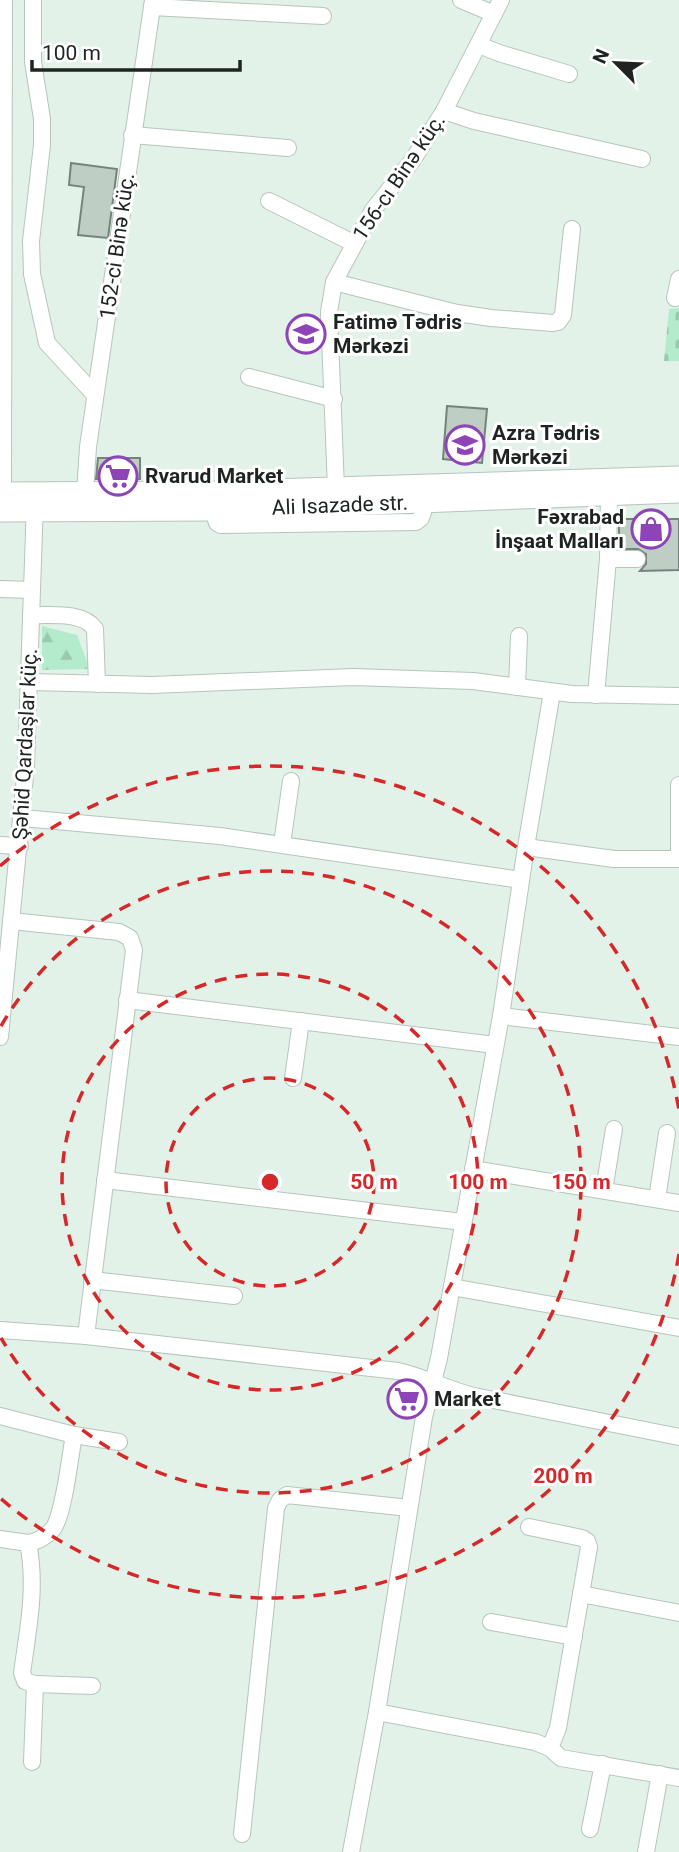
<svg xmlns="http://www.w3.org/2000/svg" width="679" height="1852" viewBox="0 0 679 1852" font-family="Roboto,sans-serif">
<defs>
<pattern id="forest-firs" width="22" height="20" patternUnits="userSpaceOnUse" patternTransform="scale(1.75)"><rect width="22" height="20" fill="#b4ebcd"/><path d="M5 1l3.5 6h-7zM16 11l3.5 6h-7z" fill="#9ac9b0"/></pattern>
<pattern id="cemetery-stones" width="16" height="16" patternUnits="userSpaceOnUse" patternTransform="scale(1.75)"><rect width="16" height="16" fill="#b4ebcd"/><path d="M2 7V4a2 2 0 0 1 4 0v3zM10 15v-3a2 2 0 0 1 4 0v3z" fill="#9ac9b0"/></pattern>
</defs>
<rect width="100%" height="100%" fill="#e2f2e9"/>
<path fill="url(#forest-firs)" d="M42,626l35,9 13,34 -48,1z"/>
<path fill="url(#cemetery-stones)" d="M679,308v53h-15l5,-52z"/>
<g fill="#becec5" stroke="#75837c" stroke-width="2">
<path d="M71,163l46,6 -9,69 -30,-3 6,-48 -15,-2z"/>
<path d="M447,406l40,3 -5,54 -39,-4z"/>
<path d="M98,458h42v21h-44z"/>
<path d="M619,519h60v51l-39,1 6,-7v-10l-8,-5h-19z"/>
</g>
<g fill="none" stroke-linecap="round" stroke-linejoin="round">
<g stroke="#b6c5bc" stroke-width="18">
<g id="minor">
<path d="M33,0v62l9,57v26l-11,96 1,33 15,69 48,52"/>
<path d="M461,0l33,14"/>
<path d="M152,7l171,9"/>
<path d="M479,45l20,8 70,21"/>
<path d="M444,111l30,10 168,38"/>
<path d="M132,135l156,13"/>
<path d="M269,201l84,42"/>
<path d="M334,282l123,31 34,5 62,5 5,-1 5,-7 9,-86"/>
<path d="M675,298l4,-19"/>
<path d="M249,377l85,22"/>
<path d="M336,489l-7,-177 5,-30 39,-72 39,-49 32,-50 57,-111"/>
<path d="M3,493l1,-493"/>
<path d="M85,493l3,-46 65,-447"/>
<path d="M213,510l4,13 4,2 195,-3 5,-4 5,-15"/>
<path d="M608,559h29"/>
<path d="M0,589l31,1"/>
<path d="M31,615c20,1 52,-4 64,14l2,55"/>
<path d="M30,682l122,3 201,-8 120,4 99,13 107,2"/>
<path d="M517,687l2,-51"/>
<path d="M596,695l12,-136 1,-64"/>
<path d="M679,785v74"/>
<path d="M23,818l197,18 301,44"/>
<path d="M282,844l9,-63"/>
<path d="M0,845l20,1"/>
<path d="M526,847l88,12h65"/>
<path d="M11,921l108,11 11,6 4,12 -48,386"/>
<path d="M127,1000l368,45"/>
<path d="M501,1016l178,21"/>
<path d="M0,1037l26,-271 9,-264"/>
<path d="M293,1078l8,-57"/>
<path d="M473,1169l206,34"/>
<path d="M105,1180l358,42"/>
<path d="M604,1190l10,-61"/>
<path d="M657,1199l10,-66"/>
<path d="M92,1280l142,16"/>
<path d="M452,1287l227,41"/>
<path d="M0,1330l86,6 312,35c27,6 50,19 76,25l205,41"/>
<path d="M0,1416l74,19 45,7"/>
<path d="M529,1527l53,11 5,3 2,6 -31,181 -8,20"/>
<path d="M0,1539l28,4c9,44 0,86 -6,130l3,8 10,3 -3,78"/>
<path d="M28,1543c9,-1 19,-7 25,-14 11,-15 17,-73 21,-94"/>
<path d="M581,1594l98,19"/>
<path d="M491,1622l83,15"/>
<path d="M35,1684l57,2"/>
<path d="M377,1712l158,30 15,6 11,10 118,20"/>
<path d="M590,1829l13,-65"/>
<path d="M242,1834l34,-326 4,-8 7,-5 122,13"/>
<path d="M351,1852l26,-140 47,-295 15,-59 62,-342 25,-169 26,-155"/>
<path d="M646,1852l14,-78"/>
</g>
</g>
<g stroke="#b6c5bc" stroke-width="23">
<g id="major">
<path d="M0,493l211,-1 468,-15"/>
<path id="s1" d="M0,511l213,-1 466,-18"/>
</g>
</g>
<use href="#minor" stroke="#fff" stroke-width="16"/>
<use href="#major" stroke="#fff" stroke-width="21"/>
</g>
<g fill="none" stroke="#d62828" stroke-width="3.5" stroke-dasharray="12 9">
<circle cx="270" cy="1182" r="104"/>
<circle cx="270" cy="1182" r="208"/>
<path d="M1 1026A311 311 0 1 1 1 1338"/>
<path d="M679 1254A415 415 0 0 1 0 1498M0 866A415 415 0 0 1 679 1110"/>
</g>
<defs>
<g id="university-ring" transform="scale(2.0125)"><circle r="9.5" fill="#fff" stroke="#8d44b6" stroke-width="1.5"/><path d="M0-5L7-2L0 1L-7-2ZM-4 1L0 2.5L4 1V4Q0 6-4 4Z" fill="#8d44b6"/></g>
<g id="supermarket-ring" transform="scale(2.0125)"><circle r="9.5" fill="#fff" stroke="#8d44b6" stroke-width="1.5"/><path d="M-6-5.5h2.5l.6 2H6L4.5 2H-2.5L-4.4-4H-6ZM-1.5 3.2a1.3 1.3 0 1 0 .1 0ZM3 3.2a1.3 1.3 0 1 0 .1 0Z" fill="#8d44b6"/></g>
<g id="shop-ring" transform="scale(2.0125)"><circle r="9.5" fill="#fff" stroke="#8d44b6" stroke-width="1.5"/><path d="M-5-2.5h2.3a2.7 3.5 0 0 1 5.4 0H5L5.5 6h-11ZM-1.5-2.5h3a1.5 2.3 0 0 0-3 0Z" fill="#8d44b6"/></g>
</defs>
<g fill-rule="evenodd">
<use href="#university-ring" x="306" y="334"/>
<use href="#university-ring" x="465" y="445"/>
<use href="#supermarket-ring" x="118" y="476"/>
<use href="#shop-ring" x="651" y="529"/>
<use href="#supermarket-ring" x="407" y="1399"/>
</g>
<g text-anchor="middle" stroke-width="6" stroke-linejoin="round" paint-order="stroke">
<g font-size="21" fill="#1e2421" stroke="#fff">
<text transform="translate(399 177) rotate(-56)" y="7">156-cı Binə küç.</text>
<text transform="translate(117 246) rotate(-82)" y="7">152-ci Binə küç.</text>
<text dy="7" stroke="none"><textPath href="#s1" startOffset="340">Ali Isazade str.</textPath></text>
<text transform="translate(25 744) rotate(-87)" y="7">Şəhid Qardaşlar küç.</text>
</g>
<g font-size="21" font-weight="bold" fill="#1e2421" stroke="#fff" text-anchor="start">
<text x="333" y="329">Fatimə Tədris<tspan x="333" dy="24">Mərkəzi</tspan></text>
<text x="492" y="440">Azra Tədris<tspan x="492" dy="24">Mərkəzi</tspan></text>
<text x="145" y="483">Rvarud Market</text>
<text x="624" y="524" text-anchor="end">Fəxrabad<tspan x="624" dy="24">İnşaat Malları</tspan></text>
<text x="434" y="1406">Market</text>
</g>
</g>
<circle cx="270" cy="1182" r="10" fill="#d62828" stroke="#fff" stroke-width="3.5"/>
<g font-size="21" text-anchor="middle" font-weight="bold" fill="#d62828" stroke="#fff" stroke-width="6" stroke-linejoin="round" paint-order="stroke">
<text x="374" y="1189">50 m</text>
<text x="478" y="1189">100 m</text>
<text x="581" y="1189">150 m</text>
<text x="563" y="1483">200 m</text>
</g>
<g transform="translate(616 63) rotate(294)" stroke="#ffffff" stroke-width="5" paint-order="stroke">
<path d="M0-5L12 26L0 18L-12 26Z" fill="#1e2421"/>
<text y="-10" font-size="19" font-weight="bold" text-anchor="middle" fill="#1e2421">N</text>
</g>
<path d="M32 60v10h208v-10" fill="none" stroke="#1e2421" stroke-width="3.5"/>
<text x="42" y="60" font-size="21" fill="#1e2421" stroke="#ffffff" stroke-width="5" paint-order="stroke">100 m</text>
</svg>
